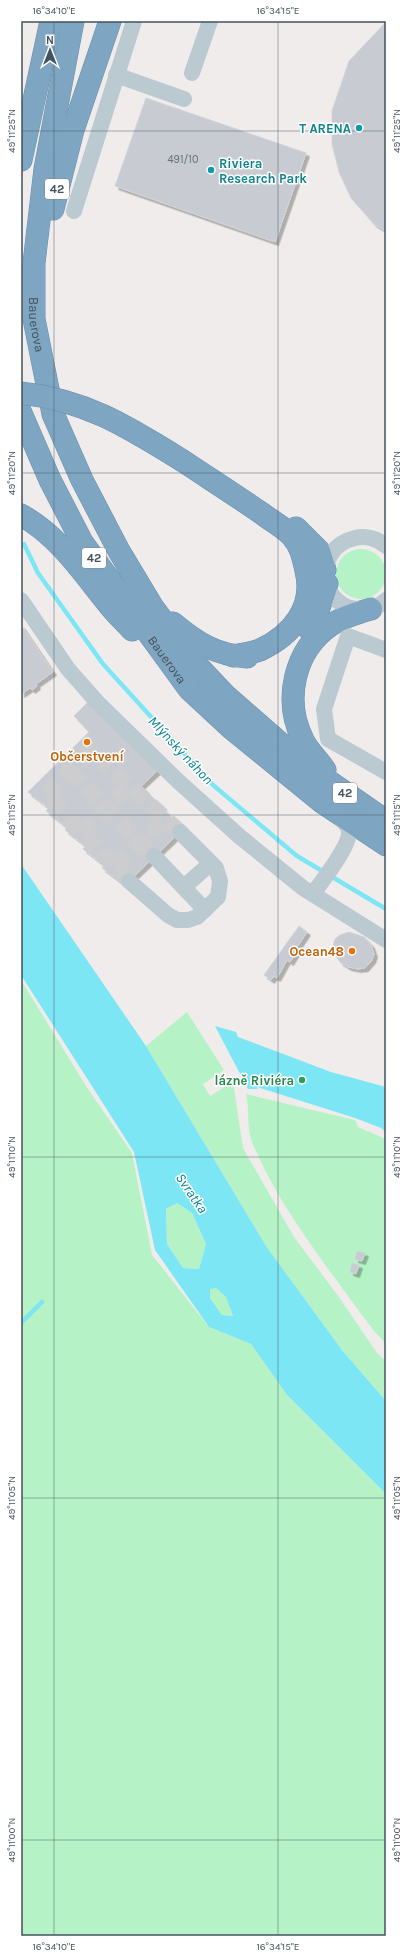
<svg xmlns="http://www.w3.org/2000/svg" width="407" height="1957" viewBox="0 0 407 1957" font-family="Karla,sans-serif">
<defs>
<filter id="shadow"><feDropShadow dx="3.5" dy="3.5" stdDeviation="0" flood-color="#0004"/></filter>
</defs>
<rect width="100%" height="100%" fill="#f0ecec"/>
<g fill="#b5f3c7">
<circle cx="361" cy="574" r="25"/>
<path d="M21,980l65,106 46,67 20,102 57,72 42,17 36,51 99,99v442h-365z"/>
<path d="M187,1012l37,58 -21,14 7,12 23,-14 10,66 51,89 45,60 38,56 9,8v40l-44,-51 -76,-104 -120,-200z"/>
<path d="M246,1094l109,26 3,7 28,12v205l-12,-13c-32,-43 -65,-86 -93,-132 -11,-19 -21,-37 -29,-57 -6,-16 -2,-32 -6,-48z"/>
<path d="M177,1203l15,10 14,31 -7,25 -16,-1 -16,-24 -1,-35z"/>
<path d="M210,1288h6l10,9 7,19 -11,-1 -12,-17z"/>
</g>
<g fill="#7de6f4" fill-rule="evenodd">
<path d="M21,864l125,182 120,200 76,104 44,51v93l-99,-99 -36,-51 -42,-17 -54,-77 -21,-98 -113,-177zM177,1203l15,10 14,31 -7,25 -16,-1 -16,-24 -1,-35zM216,1288l10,9 7,19 -11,-1 -12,-17v-9z"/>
<path d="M215,1026l21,6 2,5 93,35 55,15v45l-5,-4 -26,-10 -98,-31v2h-9z"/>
</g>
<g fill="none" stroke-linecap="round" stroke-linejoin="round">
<g stroke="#7de6f4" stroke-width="4.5">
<path d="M24,544l14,29 65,91 110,121 84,71 89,53"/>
<path d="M21,1323l21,-21"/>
</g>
</g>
<g fill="#c8ccd2" stroke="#d0d3d9" filter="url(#shadow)">
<path d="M386,22v209l-12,-7 -23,-26 -12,-26 -7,-28v-33l17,-50z"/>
<path d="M146,98l160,55 -31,89 -160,-56z"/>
<path d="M21,625l32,47 -17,12 1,2 -5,4 -2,-2 -9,6z"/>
<path d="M90,700l68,70 -17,16 42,43 -58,56 -23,-17 2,-3 -21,-16 3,-3 -21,-16 2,-3 -21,-16 3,-3 -21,-16 61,-60 -15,-16z"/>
<path d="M299,926l8,6 -12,18 2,1 -7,11 -3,-2 -10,18 -3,-2 -3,4 -7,-5z"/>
<path d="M349,932l15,5 7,8 3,9 -2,6 -7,8 -7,1 -10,-2 -8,-5 -6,-9 -1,-7 2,-7 5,-4z"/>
<path d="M357,1251l8,2 -3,8 -7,-2z"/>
<path d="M352,1263l7,2 -3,9 -6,-2z"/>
</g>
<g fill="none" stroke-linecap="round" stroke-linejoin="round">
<g stroke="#cdcdcf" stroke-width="16" stroke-dasharray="16 8" stroke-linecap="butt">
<path d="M69,771l85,85"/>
<path d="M81,832l48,-47"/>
<path d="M115,866l51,-48"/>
<path d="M129,881l-83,-86 45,-45 89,82"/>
</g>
<g stroke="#6a90ad" stroke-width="23">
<g id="highway">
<path id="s1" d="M73,21l-28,148 -11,94v56l19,95 29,66 37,71 33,55 41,55 32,34 79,69 82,57"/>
<path d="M21,160l30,-139"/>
<path d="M53,209l20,-79 37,-109"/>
<path id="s2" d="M21,413l29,67 32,62 107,147 42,39 92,75 63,42"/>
<path d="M183,461c27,18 54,35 81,54 8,6 19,12 27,20 10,11 12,22 15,36 9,36 -14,64 -46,79 -8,3 -18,4 -27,6"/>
<path d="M21,515c38,21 62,58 88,90 7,9 16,17 23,25"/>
<path d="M296,528l23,23 6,19"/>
<path d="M173,623c24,20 43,32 74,34"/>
<path d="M308,628l11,-20 8,-24"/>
<path d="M325,770c-7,-11 -17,-19 -22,-30 -20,-40 -9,-90 28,-115 12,-8 26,-12 40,-16"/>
</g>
</g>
<g stroke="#bbc9d1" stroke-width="16">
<path d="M192,73l18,-52"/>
<path d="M116,75l68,24"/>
<path d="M74,211l60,-190"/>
<path d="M386,546c-8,-7 -20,-11 -31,-8 -45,10 -35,75 9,71 8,0 16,-3 22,-9"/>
<path d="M21,600l47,69 30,34 80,78 61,55 64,52 83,52"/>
<path d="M386,650l-38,-14 -24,73 4,30 58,33"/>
<path d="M154,856l51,54"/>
<path d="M129,881l39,34 9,5h11l9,-3 21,-20 2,-16 -4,-13 -36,-36"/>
<path d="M184,887l27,-24"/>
<path d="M313,894c8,-12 38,-49 36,-63 -1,-6 -7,-11 -11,-15"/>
</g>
<use href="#highway" stroke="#7ea5c1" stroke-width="22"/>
<g stroke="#6a90ad" stroke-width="23" stroke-linecap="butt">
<path id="highway-bridge" d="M21,393c65,7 107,34 162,68"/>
</g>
<use href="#highway-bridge" stroke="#7ea5c1" stroke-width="22"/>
</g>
<path fill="none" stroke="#43525c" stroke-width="1" stroke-opacity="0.45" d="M54,21v1915M278,21v1915M21,131h365M21,473h365M21,815h365M21,1157h365M21,1498h365M21,1840h365"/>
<g fill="#0f9aa8" stroke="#fff" stroke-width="1.5">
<circle cx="359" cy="128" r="4"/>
<circle cx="211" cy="170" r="4"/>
</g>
<g fill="#e8710a" stroke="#fff" stroke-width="1.5">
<circle cx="87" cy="742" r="4"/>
<circle cx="352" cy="951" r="4"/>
</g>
<circle fill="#2e9e5b" stroke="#fff" stroke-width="1.5" cx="302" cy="1080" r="4"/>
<g text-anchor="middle" stroke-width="3" stroke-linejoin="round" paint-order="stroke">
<g font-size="11" fill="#64707a">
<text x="183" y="163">491/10</text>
</g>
<g fill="#fff" stroke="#7b868d" stroke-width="1">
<rect x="45" y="179" width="24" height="20" rx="3"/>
<rect x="82" y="548" width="24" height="20" rx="3"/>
<rect x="333" y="783" width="24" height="20" rx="3"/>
</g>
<g font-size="12" font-weight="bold" fill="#43525c">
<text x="57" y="193">42</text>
<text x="94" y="562">42</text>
<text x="345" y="797">42</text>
</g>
<g font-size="13" font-weight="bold" fill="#0d838f" stroke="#fff" text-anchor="end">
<text x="351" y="133">T ARENA</text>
<text x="219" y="168" text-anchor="start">Riviera<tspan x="219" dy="15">Research Park</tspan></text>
</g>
<g font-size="13" fill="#43525c" stroke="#fff">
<text dy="5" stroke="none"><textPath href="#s1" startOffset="307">Bauerova</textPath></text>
<text dy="5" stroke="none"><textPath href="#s2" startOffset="288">Bauerova</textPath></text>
</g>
<g font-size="13" font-weight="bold" fill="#c56008" stroke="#fff">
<text x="87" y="761">Občerstvení</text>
<text x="344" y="956" text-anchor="end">Ocean48</text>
</g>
<g font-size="13" font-weight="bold" fill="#27864d" stroke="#fff" text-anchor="end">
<text x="294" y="1085">lázně Riviéra</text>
</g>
<g font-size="14" font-style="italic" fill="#038092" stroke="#fff">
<text transform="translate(181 750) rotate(47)" y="5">Mlýnský náhon</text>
<text transform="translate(192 1193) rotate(56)" y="5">Svratka</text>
</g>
</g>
<rect width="407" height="1957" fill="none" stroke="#ffffff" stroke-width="44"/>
<g transform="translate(50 50)" stroke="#ffffff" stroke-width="3" paint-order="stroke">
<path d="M0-3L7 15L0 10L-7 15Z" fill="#43525c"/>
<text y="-6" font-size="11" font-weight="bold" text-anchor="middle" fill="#43525c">N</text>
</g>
<rect x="22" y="22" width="363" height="1913" fill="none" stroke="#43525c" stroke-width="1.5"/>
<g font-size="10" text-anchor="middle" fill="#43525c">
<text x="54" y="14">16°34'10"E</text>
<text x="278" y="14">16°34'15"E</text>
<text transform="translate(11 131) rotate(-90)" y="4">49°11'25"N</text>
<text transform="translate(396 131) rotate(-90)" y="4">49°11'25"N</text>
<text transform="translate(11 473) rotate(-90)" y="4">49°11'20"N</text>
<text transform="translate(396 473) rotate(-90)" y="4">49°11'20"N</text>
<text transform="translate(11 815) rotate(-90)" y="4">49°11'15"N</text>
<text transform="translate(396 815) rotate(-90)" y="4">49°11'15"N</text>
<text transform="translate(11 1157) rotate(-90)" y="4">49°11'10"N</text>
<text transform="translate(396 1157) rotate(-90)" y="4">49°11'10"N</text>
<text transform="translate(11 1498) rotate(-90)" y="4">49°11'05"N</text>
<text transform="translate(396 1498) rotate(-90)" y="4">49°11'05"N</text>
<text transform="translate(11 1840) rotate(-90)" y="4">49°11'00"N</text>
<text transform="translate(396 1840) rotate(-90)" y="4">49°11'00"N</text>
<text x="54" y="1950">16°34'10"E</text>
<text x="278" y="1950">16°34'15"E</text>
</g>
</svg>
